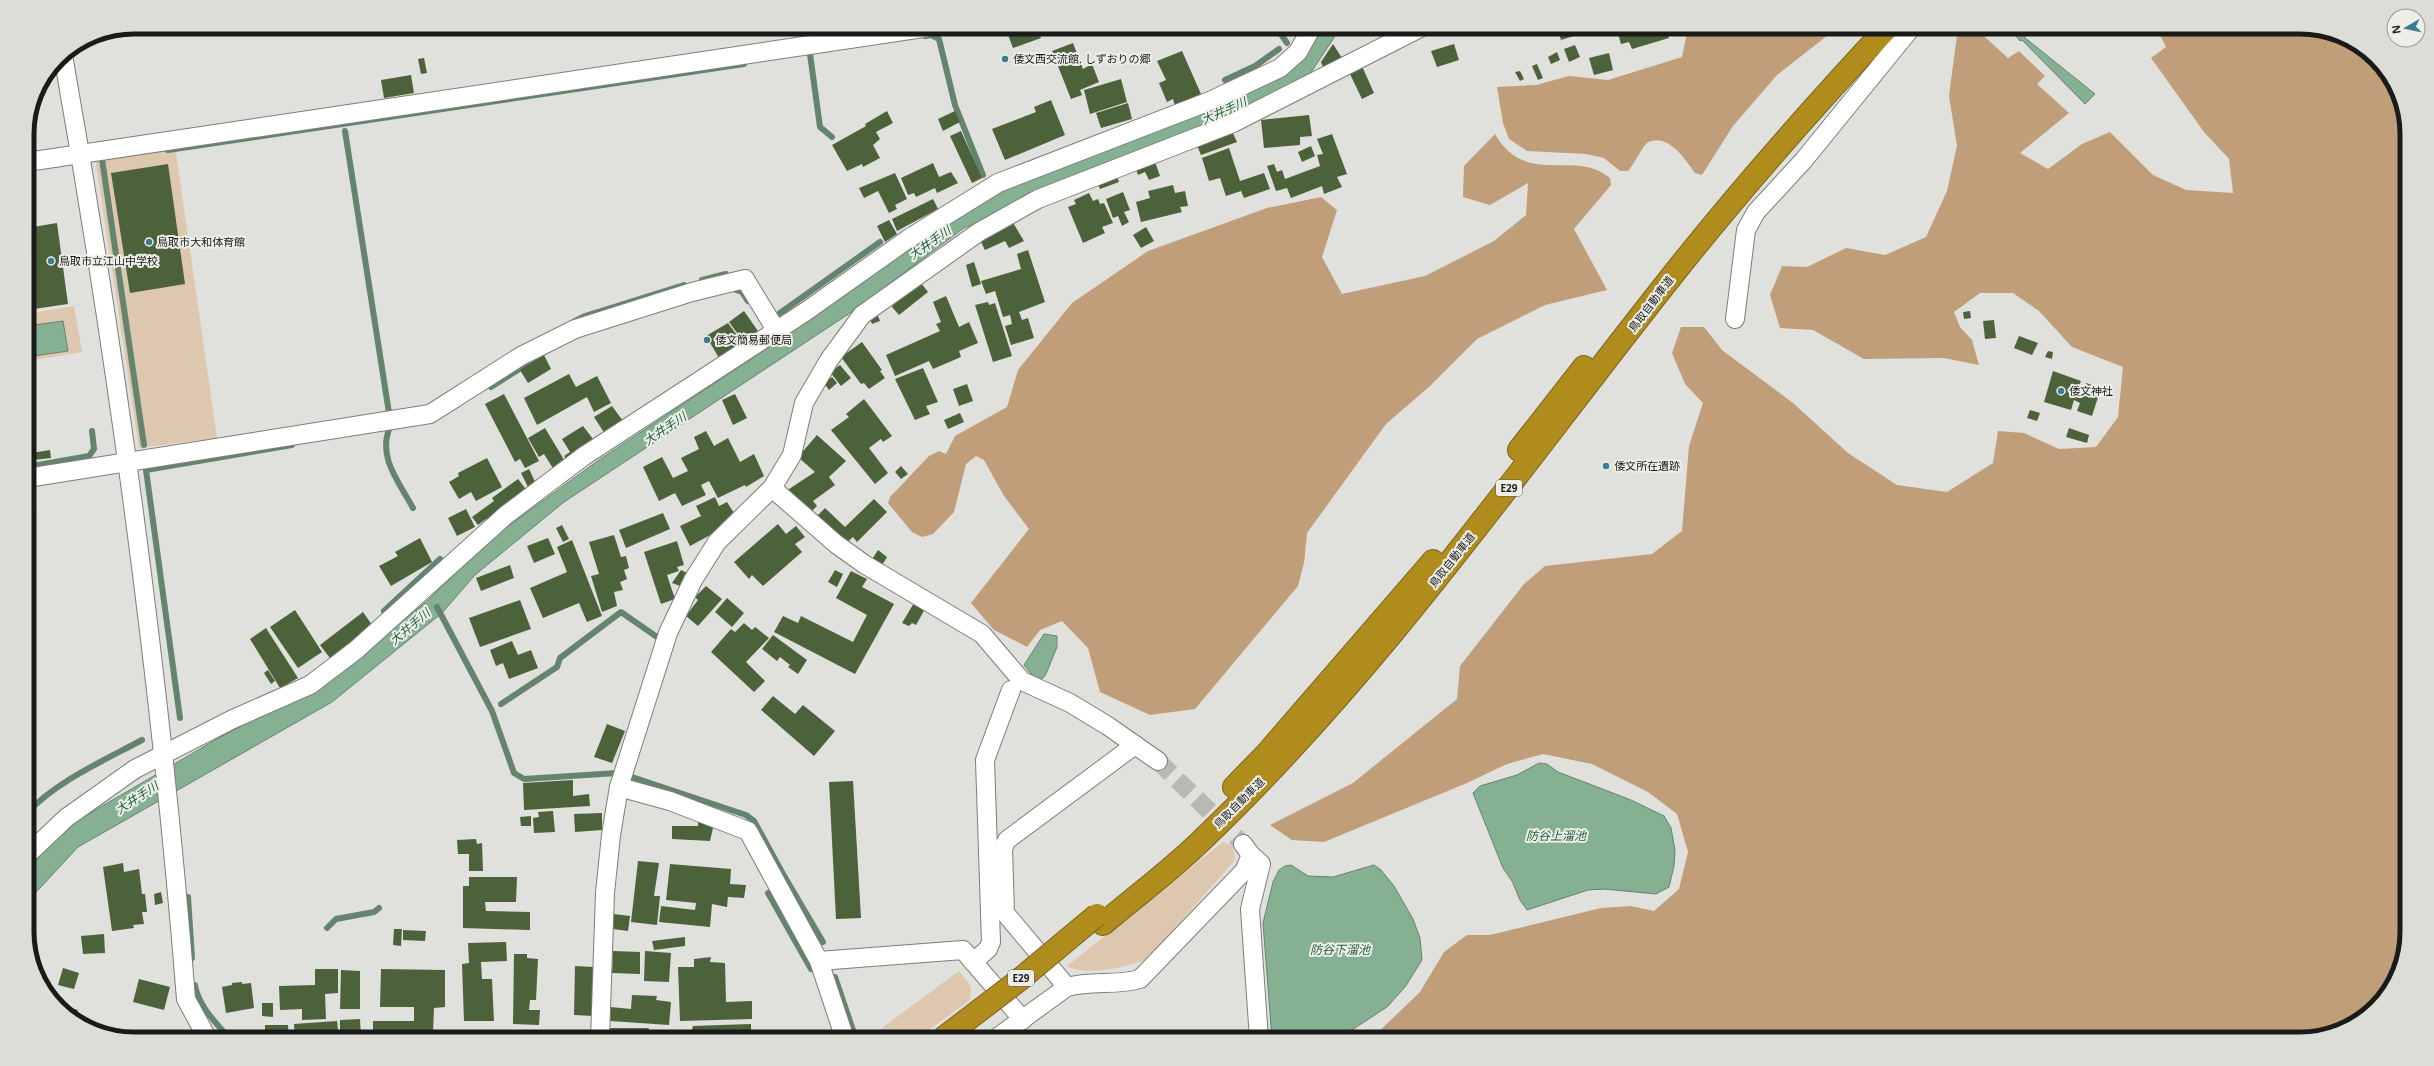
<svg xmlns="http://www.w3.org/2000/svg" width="2434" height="1066" viewBox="0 0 2434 1066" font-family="'Open Sans','Noto Sans JP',sans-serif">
<rect width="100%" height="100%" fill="#e0e1dc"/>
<g fill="#ddc7af">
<path d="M175,146l42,292 -78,10 -44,-291z"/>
<path d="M74,306l8,46 -55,9v-47z"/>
<path d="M1223,842l10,5 2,13 -86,98c-18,9 -65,19 -82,8z"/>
<path d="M959,971l12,16 -1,13 -54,39h-49z"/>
</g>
<g fill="#c19e7a">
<path d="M1688,27h44l2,2 14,-2 89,1 -60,47 -44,51 -31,49 -7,-2c-9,-13 -28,-42 -48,-30 -4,3 -14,23 -19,28h-8l-16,-13 -18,-4 -59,-3 -18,-12 -6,-16 -6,-36 39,-2 33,-9 39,4 74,-23z"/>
<path d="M1958,27h16l34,31 11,-7 26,25 -8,8 32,29 -49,40 28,16 34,-25 28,-12 43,43 33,15 47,3 -4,-34 -25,-27 -53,-74 15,-11 -10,-20h144l41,8 48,39 18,53v805l-8,41 -40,48 -59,18h-929l49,-47 24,-40 23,-17h23l111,-27 30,-2 23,5 25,-22 9,-37 -11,-38 -29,-22 -56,-28 -49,-10 -36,10 -40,19 -143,59 -32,-2 -22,-15 83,-42 104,-84 3,-33 64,-82 21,-18 107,-12 30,-23 7,-85 14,-43 -18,-19 -13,-31 9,-26h23l18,23 71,53 55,50 49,32 50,7 46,-29 5,-32 26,2 35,16 37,-2 22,-30 5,-50 -51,-20 -33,-36 -26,-18h-33l-26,19 6,15 12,13 7,25 -35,-7 -80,1 -51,-29 -33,-2 -10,-33 12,-29 25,1 39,-19 39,7 41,-18 21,-46 10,-45 -8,-50z"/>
<path d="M1495,134c31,54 80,14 115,44l1,7 -37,44 33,61 -62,15 -68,34 -47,47 -44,38 -79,109 -3,30 -6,23 -103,123 -45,6 -50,-23 -12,-44 -26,-27 -22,9 -13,17 -33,-17 -23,-27 58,-74 -25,-33 -20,-36 -8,-4 -10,8 -12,48 -21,22 -11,3 -10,-5 -24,-29 2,-6 39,-41 10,-5 7,3 9,-18 52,-29 11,-37 54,-67 76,-52 119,-43 54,-11 16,13 -15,47 20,37 83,-18 69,-35 32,-26 2,-32 -38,22 -27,-8 1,-31z"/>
</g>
<g fill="#85b192" stroke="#65846e">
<path d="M1321,27h20l-35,53 -85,43 -257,105 -114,85 -286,189 -89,73 -33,38 -110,89 -254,145 -51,55v-31l21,-24 32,-28 137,-80 117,-63 93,-75 65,-63 104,-76 179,-119 198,-139 64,-32 198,-74z"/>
<path d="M2009,27h6l11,6 -2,4 71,57 -10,10 -63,-64 -2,1z"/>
<path d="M63,321l5,30 -41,6v-31z"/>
<path d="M1044,634l13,2v11l-11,27 -3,4 -8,1 -11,-14z"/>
<path d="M1539,763l8,1 11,8 73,28 33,16 7,12 4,22 -1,16 -5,21 -13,7 -52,-5 -16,1 -61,20 -7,-10 -8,-19 -9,-13 -30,-75 7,-7 37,-11z"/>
<path d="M1291,865l17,11 25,1 41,-12 7,5 13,16 19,33 7,19 2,22 -17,27 -18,20 -46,30 -4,2h-65l-9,-116 10,-41 6,-12 6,-4z"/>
</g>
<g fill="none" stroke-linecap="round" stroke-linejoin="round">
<g stroke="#65846e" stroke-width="6">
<path d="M1276,27l11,16"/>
<path d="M925,36l6,-1 8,4 16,66 28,70"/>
<path d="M810,54l10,73 12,10"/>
<path d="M1225,80l30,-14 24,-17"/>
<path d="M345,131l44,282"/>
<path d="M168,150l576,-86"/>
<path d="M102,159l42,286"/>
<path d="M702,280l24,-6"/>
<path d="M730,288l12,4 6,9"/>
<path d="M780,313l100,-71"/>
<path d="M575,321l10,-5 99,-31"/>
<path d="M491,387l49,-31"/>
<path d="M390,427c-13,30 9,55 23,81"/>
<path d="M27,467l62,-11 5,-7 -2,-18"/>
<path d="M437,607l55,104 22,62 10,6 93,-6"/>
<path d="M384,611l56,-52"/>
<path d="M501,704l56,-37 3,-9 61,-46 36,25"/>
<path d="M180,718l-34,-248 146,-25"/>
<path d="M632,777l114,38 8,6 29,53 40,68"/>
<path d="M27,813c30,-32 76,-52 115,-73"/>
<path d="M768,893l43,76"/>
<path d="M188,897l4,61"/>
<path d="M327,928l9,-9 38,-7 5,-4"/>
<path d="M835,977l21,62"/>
<path d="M195,985c3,21 22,39 35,54"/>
</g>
</g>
<g fill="#4c623b">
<path d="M1005,27h32l4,11 -28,10z"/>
<path d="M1557,27h21l2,7 -19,6z"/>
<path d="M1593,27h18l-17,6z"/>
<path d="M1627,27h38l4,11 -37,11 -3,-7 -8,2 -4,-14z"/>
<path d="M1073,43l10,26 9,-5 7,18 -19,8 2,5 -11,4 -19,-48z"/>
<path d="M1333,44l9,14 -19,9 -2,-5z"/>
<path d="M1454,44l5,16 -22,7 -6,-16z"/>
<path d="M1575,45l5,12 -11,5 -5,-13z"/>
<path d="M1182,51l19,43 -26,12 -2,-7 -6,3 -8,-19 7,-3 -9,-19z"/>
<path d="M1557,52l3,8 -9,4 -3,-7z"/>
<path d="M1609,53l4,17 -19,5 -5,-17z"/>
<path d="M424,58l3,15 -6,1 -3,-15z"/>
<path d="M1361,64l13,29 -12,6 -14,-29z"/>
<path d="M1537,64l6,14 -5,2 -6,-14z"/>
<path d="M1520,71l4,8 -4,2 -5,-9z"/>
<path d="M411,75l3,18 -30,5 -3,-18z"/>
<path d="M1121,79l6,23 -37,12 -6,-24z"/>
<path d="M1051,100l14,35 -60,25 -13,-31 44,-17 -2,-5z"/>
<path d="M1128,103l4,16 -31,9 -5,-15z"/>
<path d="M887,111l6,12 -17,9 4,7 -7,6 7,13 -17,9 -1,-3 -15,7 -15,-26 34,-19 -1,-2z"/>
<path d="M955,111l5,11 -17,9 -5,-12z"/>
<path d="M1309,115l3,21 -12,1v8l-36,3 -3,-28z"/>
<path d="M1231,129l6,13 -36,13 -5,-12z"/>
<path d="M961,131l21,47 -10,5 -22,-47z"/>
<path d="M1332,134l15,40 -10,3 5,10 -18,7 -2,-8 -31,12 -4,-10 -11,3 -9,-25 7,-2 3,8 5,-2 3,9 35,-13 -3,-11 6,-1 -6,-15z"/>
<path d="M1311,146l4,10 -13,6 -4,-10z"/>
<path d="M1229,148l11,33 24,-8 6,16 -26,9 -3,-7 -15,5 -6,-18 -11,3 -7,-23z"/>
<path d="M1154,159l6,17 -11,4 -4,-8 -7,3 -3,-9z"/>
<path d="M933,163l6,14 12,-5 7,11 -21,10 -2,-5 -19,9 -2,-4 -6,2 -7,-17z"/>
<path d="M168,164l17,120 -55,9 -19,-120z"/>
<path d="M1115,172l4,10 -19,7 -4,-9z"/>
<path d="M895,173l12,26 -12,6 2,4 -8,4 -11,-22 -14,7 -5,-10z"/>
<path d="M1173,185l2,8 10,-2 3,15 -8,1 2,5 -41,10 -5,-20 14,-4 -2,-7z"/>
<path d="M1123,192l7,18 -6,2 5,10 -7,4 -4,-10 -5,2 -7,-19z"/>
<path d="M1089,193l4,8 5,-2 2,5 4,-1 9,20 -11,4 3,6 -22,10 -15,-36 8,-3 -2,-4z"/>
<path d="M933,199l5,10 -41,22 -5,-12z"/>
<path d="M889,220l8,14 -12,8 -8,-16z"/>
<path d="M1012,221l12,20 -15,7 -4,-7 -20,9 -6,-12z"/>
<path d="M57,223l11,81 -41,6v-82z"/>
<path d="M1146,227l8,14 -13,7 -8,-13z"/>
<path d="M1028,250l17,52 -26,10 3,8 6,-2 6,20 -23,7 -6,-19 7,-2 -2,-9 -7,2 -8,-26 -9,3 -5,-13 40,-12 -4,-15z"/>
<path d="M974,262l7,22 -9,3 -6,-22z"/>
<path d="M921,283l7,9 -29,23 -7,-8 2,-4z"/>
<path d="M946,296l13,31 10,-5 9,21 -19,8 2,6 -28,12 -4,-8 -34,15 -9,-21 54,-24 -4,-7 5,-2 -8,-20z"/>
<path d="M988,302l1,3 6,-2 17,53 -19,6 -18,-57z"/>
<path d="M744,311l14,20 -15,10 -14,-19z"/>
<path d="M1970,311l1,7 -7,1 -1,-7z"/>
<path d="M878,316l2,5 -8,3 -2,-5z"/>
<path d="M1994,320l2,18 -11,1 -2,-18z"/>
<path d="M728,323l14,19 -23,16 -13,-22z"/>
<path d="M2019,336l19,7 -6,12 -18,-7z"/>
<path d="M862,342l20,28 -2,1 5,7 -16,11 -5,-6 -3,1 -20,-27z"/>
<path d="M2048,351l5,1 -1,7 -7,-2z"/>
<path d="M544,355l7,14 -23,14 -8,-13z"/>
<path d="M840,365l11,13 -10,8 -11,-14z"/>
<path d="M923,368l15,34 -12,4 4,8 -15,6 -20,-41z"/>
<path d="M2053,371l28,10 -3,8 6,2 2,-8 15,5 -9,28 -15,-5 3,-8 -6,-3 -3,10 -27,-8z"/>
<path d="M569,374l7,13 21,-11 14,27 -17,9 -7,-15 -50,28 -13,-27z"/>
<path d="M832,377l5,6 -8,7 -5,-7z"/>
<path d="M967,384l6,17 -14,5 -6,-17z"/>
<path d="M504,394l35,67 -14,7 -5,-9 -5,3 -30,-58z"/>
<path d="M735,394l12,24 -14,7 -11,-25z"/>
<path d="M864,399l28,37 -9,6 -2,-3 -12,9 19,25 -13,11 -44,-54 18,-13 -3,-3z"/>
<path d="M612,406l11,15 -18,13 -11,-17z"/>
<path d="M2030,410l10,3 -3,8 -10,-3z"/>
<path d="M960,413l4,9 -16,7 -4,-9z"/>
<path d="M583,426l13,17 -28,18 -4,-5 6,-4 -8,-13z"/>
<path d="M545,428l21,35 -12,7 -10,-16 -5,3 -11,-19z"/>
<path d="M2069,428l20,7 -2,8 -21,-6z"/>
<path d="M706,431l8,15 14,-8 12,24 14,-8 10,22 -18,11 -1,-2 -27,13 -9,-17 -8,4 5,10 -24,11 -7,-13 -16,8 -16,-34 19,-10 11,21 15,-7 -7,-13 18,-9 -5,-12z"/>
<path d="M817,435l29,26 -17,16 6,8 -22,16 4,5 -7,7 -24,-22 29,-19 -17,-15z"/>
<path d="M50,450l1,8 -18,2 -2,-7z"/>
<path d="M487,458l15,29 -26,14 -5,-9 -12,7 -10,-17 10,-6 -1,-3z"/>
<path d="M901,466l7,8 -7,5 -6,-7z"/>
<path d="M529,469l8,17 -8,3 -8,-16z"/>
<path d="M518,479l10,13 -39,31 -3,-4 -8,6 -6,-8 22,-16 -2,-3z"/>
<path d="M715,497l4,9 8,-4 7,11 -20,20 -24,13 -10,-20 21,-10 -5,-10z"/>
<path d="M874,499l13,13 -30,30 -4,-5 -9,8 -28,-28 9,-9 20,19z"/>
<path d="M466,509l9,18 -18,9 -9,-18z"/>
<path d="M663,513l7,16 -44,19 -7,-18z"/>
<path d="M778,524l8,10 10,-8 9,11 -10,7 7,8 -39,34 -11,-11 -3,4 -15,-17z"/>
<path d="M562,525l7,14 -6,3 -7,-14z"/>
<path d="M614,535l7,22 5,-1 3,12 -5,2 3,9 -7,3 3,8 -9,2 3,14 -15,6 -11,-36 8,-2 -10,-32z"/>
<path d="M420,538l12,24 -41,24 -12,-20 19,-10 -3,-4z"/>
<path d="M548,538l7,16 -21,9 -7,-17z"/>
<path d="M572,540l30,76 -15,6 -8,-19 -36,15 -13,-30 37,-16 -10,-25z"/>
<path d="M677,541l7,24 -7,2 2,4 -12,4 8,24 -14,5 -17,-52z"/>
<path d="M878,550l9,7 -6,10 -10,-6z"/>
<path d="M510,565l4,13 -33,13 -5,-13z"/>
<path d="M681,570l6,3 -7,13 -8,-3z"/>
<path d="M835,570l8,4 -6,13 -9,-5z"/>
<path d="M851,571l16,8 -5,8 32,17 -39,70 -81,-42 9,-16 15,7 3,-7 52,26 14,-27 -31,-17z"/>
<path d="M706,586l16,13 -24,27 -12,-10 12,-16 -3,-3z"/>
<path d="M727,598l17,15 -12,14 -17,-15z"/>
<path d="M520,600l11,29 -51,18 -11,-29z"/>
<path d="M914,603l11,6 -9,16 -4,-2 -3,3 -7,-3z"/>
<path d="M295,610l27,42 -24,16 -28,-41z"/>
<path d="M363,612l9,13 -42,33 -10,-13z"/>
<path d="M744,623l8,7 3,-3 14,11 -23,24 19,19 -11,11 -43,-40 20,-23 4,3z"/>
<path d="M266,628l32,50 -18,10 -30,-49z"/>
<path d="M773,635l34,25 -9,14 -10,-7 2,-2 -10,-8 -3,4 -15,-12z"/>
<path d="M512,641l6,14 13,-5 7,18 -29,11 -6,-16 -7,3 -6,-16z"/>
<path d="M268,670l7,11 -4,3 -7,-11z"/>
<path d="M773,696l22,18 8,-9 32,26 -21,25 -53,-46z"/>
<path d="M607,724l18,7 -13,32 -18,-6z"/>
<path d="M573,780v16l16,-2 1,12 -66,4 -1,-27z"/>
<path d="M853,781l8,137 -25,1 -7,-137z"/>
<path d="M553,811l2,21 -21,1 -1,-15 6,-1 -1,-5z"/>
<path d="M602,813v17l-27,2 -1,-18z"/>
<path d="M531,816v10h-10l-1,-9z"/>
<path d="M698,821l15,7 -3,13 -38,-2v-13h26z"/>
<path d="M476,839l1,5 5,-1 1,28h-14v-17h-11l-1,-14z"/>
<path d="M638,861l21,2 -5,33h6l-3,29 -26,-3z"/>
<path d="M123,863l1,9 15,-3 3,25h3l2,18h-5l2,12 -11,1 1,3 -22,3 -9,-64z"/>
<path d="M670,864l61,5 -1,15 16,1 -2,13 -16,-1 -1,10 -15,-3 -2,23 -51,-5 2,-16 34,4 1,-7 -30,-3z"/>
<path d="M469,877h48l-1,25h-31l1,9 44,1v18l-67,-2v-42h6z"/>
<path d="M161,892l2,11 -8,2 -1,-11z"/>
<path d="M614,914l16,2 -2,15 -15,-2z"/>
<path d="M394,929h8l-1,17 -8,-1z"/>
<path d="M403,930l23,1 -1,10 -22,-1z"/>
<path d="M104,934l1,19 -22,1 -2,-18z"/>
<path d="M685,937v9l-31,4 -2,-9z"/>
<path d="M27,938l11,8 -6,7 -5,-14z"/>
<path d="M506,942l1,19 -26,1 1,17h10l2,42h-30l-2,-57 7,-1 -1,-20z"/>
<path d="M613,951l27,1v22l-28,-1z"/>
<path d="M645,951l26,2 -2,29 -25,-1z"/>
<path d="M514,954h13v4l11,1 -2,41h-6l-1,10h11l-1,15 -26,-1z"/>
<path d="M711,957l-1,5 15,1 1,39 26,-1v18l-72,2 -2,-54h16v-8z"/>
<path d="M575,966l19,1 -1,49 -19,-1z"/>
<path d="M63,968l16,5 -5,16 -16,-4z"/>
<path d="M315,969h23v24l-13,1 1,25 -24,1v-11l-22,1 -1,-24 36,-1z"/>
<path d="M381,969l64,1v37l-11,1 -1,26h-19l-1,5h-40v-18h41v-14h-34z"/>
<path d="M341,970l19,1v38h-20z"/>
<path d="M139,979l31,8 -6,23 -31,-8z"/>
<path d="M242,982v2l9,-1 3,25 -28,5 -4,-26 10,-2v-2z"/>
<path d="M632,995l25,1 -1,4 15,2 -2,23 -59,-4 1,-14 20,2z"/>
<path d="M262,1003h11v14l-11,-1z"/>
<path d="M63,1006l15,4 -2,7z"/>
<path d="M360,1019l1,18 -21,2v-19z"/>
<path d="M337,1021l2,18h-44l-1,-15z"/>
<path d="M751,1024v11h-5v4h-43v-5l-12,-1 2,-7z"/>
<path d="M265,1025h23l1,13h-24z"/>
<path d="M610,1028h39l-1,5 9,-1v7h-47z"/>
<path d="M662,1031l14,1v4h12v3h-27z"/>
<path d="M544,1032l43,3v4h-43z"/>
</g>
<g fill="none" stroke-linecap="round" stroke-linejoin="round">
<path stroke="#b8b9b5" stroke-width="18" stroke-dasharray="18 9" stroke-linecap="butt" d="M1158,761l85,83"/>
<g stroke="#7d7e79" stroke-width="20">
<g id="street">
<path d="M63,55c55,312 98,628 123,944l19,35 5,5"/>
<path d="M27,162l903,-135"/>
<path d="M1735,319l11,-89 10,-18 47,-51 109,-134"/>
<path d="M27,478l403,-64 91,-58 54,-27 117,-37 53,-13 31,51"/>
<path d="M772,488l64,56 28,20 118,70 40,47 48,22 38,23 50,35"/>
<path d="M619,787l51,14 78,30 71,130 26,78"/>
<path d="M27,855l39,-37 69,-49 98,-50 77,-34 46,-35 150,-135 78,-59 221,-144 103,-73 90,-56 212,-82 70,-33 18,-16 14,-25"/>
<path d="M1251,855l10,9 -11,45 9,130"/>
<path d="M819,961l144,-11 60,70"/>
<path d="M973,962l15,-13 3,-7 -6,-182 26,-70"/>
<path d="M1067,987l-62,-74 -2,-65 4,-8 128,-95"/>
<path d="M600,1039l5,-146 6,-58 8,-48 49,-154 25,-53 24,-38 55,-54 20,-33 12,-52 25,-43 33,-45 117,-83 59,-33 195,-76 189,-96"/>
<path d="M995,1039l72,-52c24,-7 49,-1 73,-8l104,-108 7,-16 -8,-11"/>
</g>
</g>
<g stroke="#7c641c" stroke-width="24">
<g id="highway">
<path d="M1519,450l65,-83"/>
<path d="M1234,787l34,-35 165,-191"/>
<path d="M1103,924c34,-29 70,-55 101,-86 181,-173 323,-381 479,-576 65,-81 134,-159 205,-235"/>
</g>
</g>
<use href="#street" stroke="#fff" stroke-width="18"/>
<use href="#highway" stroke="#b08c1d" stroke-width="22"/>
<g stroke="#7c641c" stroke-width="24" stroke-linecap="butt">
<path id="highway-bridge" d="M942,1039l76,-58 79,-66"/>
</g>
<use href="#highway-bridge" stroke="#b08c1d" stroke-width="22"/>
</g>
<g fill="#3c7d90" stroke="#eeeee9" stroke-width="1.5">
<circle cx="1005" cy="59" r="4"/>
<circle cx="149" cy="242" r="4"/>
<circle cx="51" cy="261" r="4"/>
<circle cx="707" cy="340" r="4"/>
<circle cx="2061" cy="391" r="4"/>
<circle cx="1606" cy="466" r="4"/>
</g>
<g text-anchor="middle" stroke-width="4" stroke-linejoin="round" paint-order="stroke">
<g fill="#eeeee9" stroke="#5a5a57" stroke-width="1">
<rect x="1496" y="480" width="26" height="16" rx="3"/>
<rect x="1008" y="970" width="26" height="16" rx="3"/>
</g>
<g font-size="10" font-weight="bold" fill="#1a1b19">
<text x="1509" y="492">E29</text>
<text x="1021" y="982">E29</text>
</g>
<g font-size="11" fill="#1a1b19" stroke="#eeeee9" text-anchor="start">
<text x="1013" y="63">倭文西交流館. しずおりの郷</text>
<text x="157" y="246">鳥取市大和体育館</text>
<text x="59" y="265">鳥取市立江山中学校</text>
<text x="715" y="344">倭文簡易郵便局</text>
<text x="2069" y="395">倭文神社</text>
<text x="1614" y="470">倭文所在遺跡</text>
</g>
<g font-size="11" fill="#1a1b19" stroke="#eeeee9">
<text transform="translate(1651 304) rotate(-53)" y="4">鳥取自動車道</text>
<text transform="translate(1452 560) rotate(-52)" y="4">鳥取自動車道</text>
<text transform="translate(1239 803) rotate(-45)" y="4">鳥取自動車道</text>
</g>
<g font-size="12" font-style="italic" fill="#1d623a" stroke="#eeeee9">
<text transform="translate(1224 111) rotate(-24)" y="4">大井手川</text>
<text transform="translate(930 243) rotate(-35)" y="4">大井手川</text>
<text transform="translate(665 429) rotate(-34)" y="4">大井手川</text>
<text transform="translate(410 627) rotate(-40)" y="4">大井手川</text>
<text transform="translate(137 798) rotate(-33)" y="4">大井手川</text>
<text x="1556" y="840">防谷上溜池</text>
<text x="1340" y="954">防谷下溜池</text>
</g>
</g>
<path d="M0 0H2434V1066H0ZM134 34H2300A100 100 0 0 1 2400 134V932A100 100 0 0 1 2300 1032H134A100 100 0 0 1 34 932V134A100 100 0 0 1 134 34Z" fill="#ddddd8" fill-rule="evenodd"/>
<path fill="none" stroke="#1a1b19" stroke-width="5" d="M134 34H2300A100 100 0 0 1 2400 134V932A100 100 0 0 1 2300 1032H134A100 100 0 0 1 34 932V134A100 100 0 0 1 134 34Z"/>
<g transform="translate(2406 28) rotate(261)"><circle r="19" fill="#eeeee9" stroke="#999a96"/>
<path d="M0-3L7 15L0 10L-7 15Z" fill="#3c7d90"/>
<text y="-6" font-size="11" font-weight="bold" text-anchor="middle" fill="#1a1b19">N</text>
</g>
</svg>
